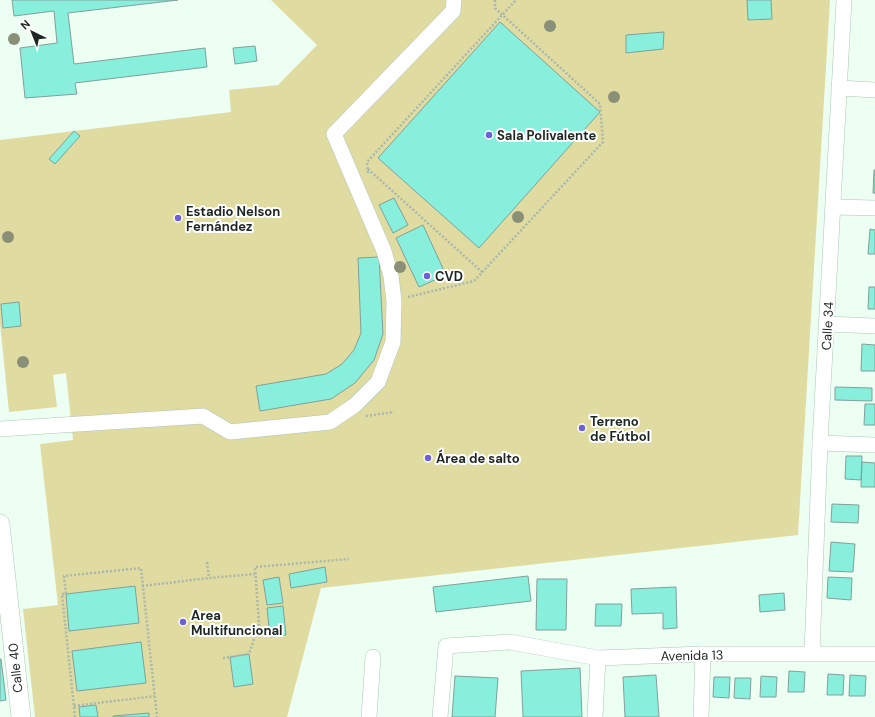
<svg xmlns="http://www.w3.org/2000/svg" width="875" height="717" viewBox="0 0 875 717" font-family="'DM Sans',sans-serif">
<rect width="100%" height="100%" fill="#edfef2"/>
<path fill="#e0dca1" d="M271,0h559l-32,535 -477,53 -34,129h-252l-12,-108 35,-4 -18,-161 33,-4 -7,-67 -13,2 4,32 -48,5 -9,-89v-183l231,-28 -2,-22 49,-5 39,-40z"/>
<g fill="#87efdc" stroke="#80a19b">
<path d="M12,0h166l-110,13 6,51 131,-16 2,19 -132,16 2,11 -52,4 -5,-50 37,-5 -3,-32 -40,5z"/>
<path d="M747,0h24l1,19 -24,1z"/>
<path d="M500,22l100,90 -121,136 -101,-90z"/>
<path d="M664,32l-1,17 -37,4v-18z"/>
<path d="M255,46l2,15 -22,3 -2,-16z"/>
<path d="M74,131l6,5 -25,28 -6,-5z"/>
<path d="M874,170h1v23h-2z"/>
<path d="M394,198l14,27 -15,8 -14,-28z"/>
<path d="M423,225l23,50 -27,12 -23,-49z"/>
<path d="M870,229l5,1v24h-7z"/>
<path d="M379,257l4,77 -9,26 -19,23 -24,16 -71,12 -4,-25 70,-12 16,-10 12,-14 7,-17 -3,-75z"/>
<path d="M869,287h6v22h-7z"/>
<path d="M19,302l2,24 -18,2 -2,-24z"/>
<path d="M862,344l13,1v26h-14z"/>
<path d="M835,387l37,1v13l-37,-1z"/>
<path d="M865,404h10v21h-11z"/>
<path d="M846,456h16l-1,24 -16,-1z"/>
<path d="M862,462l13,1v24h-14z"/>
<path d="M832,504l27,1 -1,18 -27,-1z"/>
<path d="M831,542l24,2 -2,28 -24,-1z"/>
<path d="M325,567l2,15 -36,6 -2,-14z"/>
<path d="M528,576l3,25 -95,11 -3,-25z"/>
<path d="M279,577l4,26 -16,2 -4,-25z"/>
<path d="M828,577l24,1 -1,22 -24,-2z"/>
<path d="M537,579h30l-1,51h-30z"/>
<path d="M135,586l4,37 -70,8 -3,-37z"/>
<path d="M676,587l1,41 -14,1v-16l-31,1 -1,-25z"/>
<path d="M784,593l1,17 -25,2 -1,-17z"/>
<path d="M596,604h26l-1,22h-26z"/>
<path d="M283,606l3,29 -16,2 -3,-29z"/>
<path d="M141,642l5,41 -69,8 -5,-40z"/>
<path d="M249,654l4,30 -19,3 -4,-30z"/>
<path d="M0,659h1l5,41 -6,1z"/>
<path d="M580,668l2,49h-59l-2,-46z"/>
<path d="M789,671l16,1 -1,20h-16z"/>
<path d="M828,674l16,1 -1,20h-16z"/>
<path d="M656,675l3,42h-34l-2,-40z"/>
<path d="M850,675l16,1 -1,20h-16z"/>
<path d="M455,676l43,2 -3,39h-43z"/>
<path d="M761,676l16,1 -1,20h-16z"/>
<path d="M714,677h16l-1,21 -16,-1z"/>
<path d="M735,678h16l-1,21 -16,-1z"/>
<path d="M96,705l2,12h-18l-1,-10z"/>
<path d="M149,713v4h-36v-1z"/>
</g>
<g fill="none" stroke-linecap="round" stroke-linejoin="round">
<g stroke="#acc7b5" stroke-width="16">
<g id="minor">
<path d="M839,88l36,2"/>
<path d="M833,207l42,1"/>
<path d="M827,324l48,2"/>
<path d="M0,429l203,-13 27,16 100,-10 25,-17 23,-23 15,-40 1,-41 -3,-25 -7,-25 -50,-117 119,-123 1,-11"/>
<path d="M820,443l55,2"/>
<path d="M812,653l8,-210 24,-443"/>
<path d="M369,717l4,-60"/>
<path d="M440,717l6,-71 64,-4 88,16 105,-4h172"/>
<path d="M595,717l3,-59"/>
<path d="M701,717l2,-63"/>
</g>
</g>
<g stroke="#acc7b5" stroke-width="20">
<path id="major" d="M0,524l21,193"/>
</g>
<g stroke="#a9b7ad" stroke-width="2.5" stroke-dasharray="2 2" stroke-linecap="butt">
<path d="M368,169l114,103"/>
<path d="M368,173l-1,-11 149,-162"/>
<path d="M408,297l66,-16 129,-139 -3,-38 -105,-96v-8"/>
<path d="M366,416l28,-4"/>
<path d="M207,562l2,16"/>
<path d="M142,586l67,-8 46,-4"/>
<path d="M223,658l26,-4 10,-30 -4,-57 94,-8"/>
<path d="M74,706l81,-10"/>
<path d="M75,717l-13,-123h4l-2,-18 77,-8 16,149"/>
</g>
<use href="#minor" stroke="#fff" stroke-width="15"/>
<use href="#major" stroke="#fff" stroke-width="19"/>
</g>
<g fill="#899077">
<circle cx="550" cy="26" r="6"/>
<circle cx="14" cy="39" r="6"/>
<circle cx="614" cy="97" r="6"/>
<circle cx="518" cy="217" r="6"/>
<circle cx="8" cy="237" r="6"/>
<circle cx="400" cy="267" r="6"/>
<circle cx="23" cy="362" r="6"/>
</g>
<g fill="#6b61da" stroke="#fff" stroke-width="1.5">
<circle cx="489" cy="135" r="4"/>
<circle cx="178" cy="218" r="4"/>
<circle cx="427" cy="276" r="4"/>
<circle cx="582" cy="428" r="4"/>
<circle cx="428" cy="458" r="4"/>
<circle cx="183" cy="622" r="4"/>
</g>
<g text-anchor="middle" stroke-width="4" stroke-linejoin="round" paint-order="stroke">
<g font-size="13" font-weight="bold" fill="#1d2721" stroke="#fff" text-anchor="start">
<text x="497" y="140">Sala Polivalente</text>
<text x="186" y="216">Estadio Nelson<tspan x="186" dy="15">Fernández</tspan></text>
<text x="435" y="281">CVD</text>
<text x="590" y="426">Terreno<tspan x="590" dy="15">de Fútbol</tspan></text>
<text x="436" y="463">Área de salto</text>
<text x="191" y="620">Area<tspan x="191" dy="15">Multifuncional</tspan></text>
</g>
<g font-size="13" fill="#1d2721" stroke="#fff">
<text transform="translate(827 326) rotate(-87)" y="5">Calle 34</text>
<text transform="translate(692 655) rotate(-1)" y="5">Avenida 13</text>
<text transform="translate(15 668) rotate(-96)" y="5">Calle 40</text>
</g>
</g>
<g transform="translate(32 32) rotate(317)" stroke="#ffffff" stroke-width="3" paint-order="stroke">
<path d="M0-3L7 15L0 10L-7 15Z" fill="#1d2721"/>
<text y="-6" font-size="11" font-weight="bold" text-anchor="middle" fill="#1d2721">N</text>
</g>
</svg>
